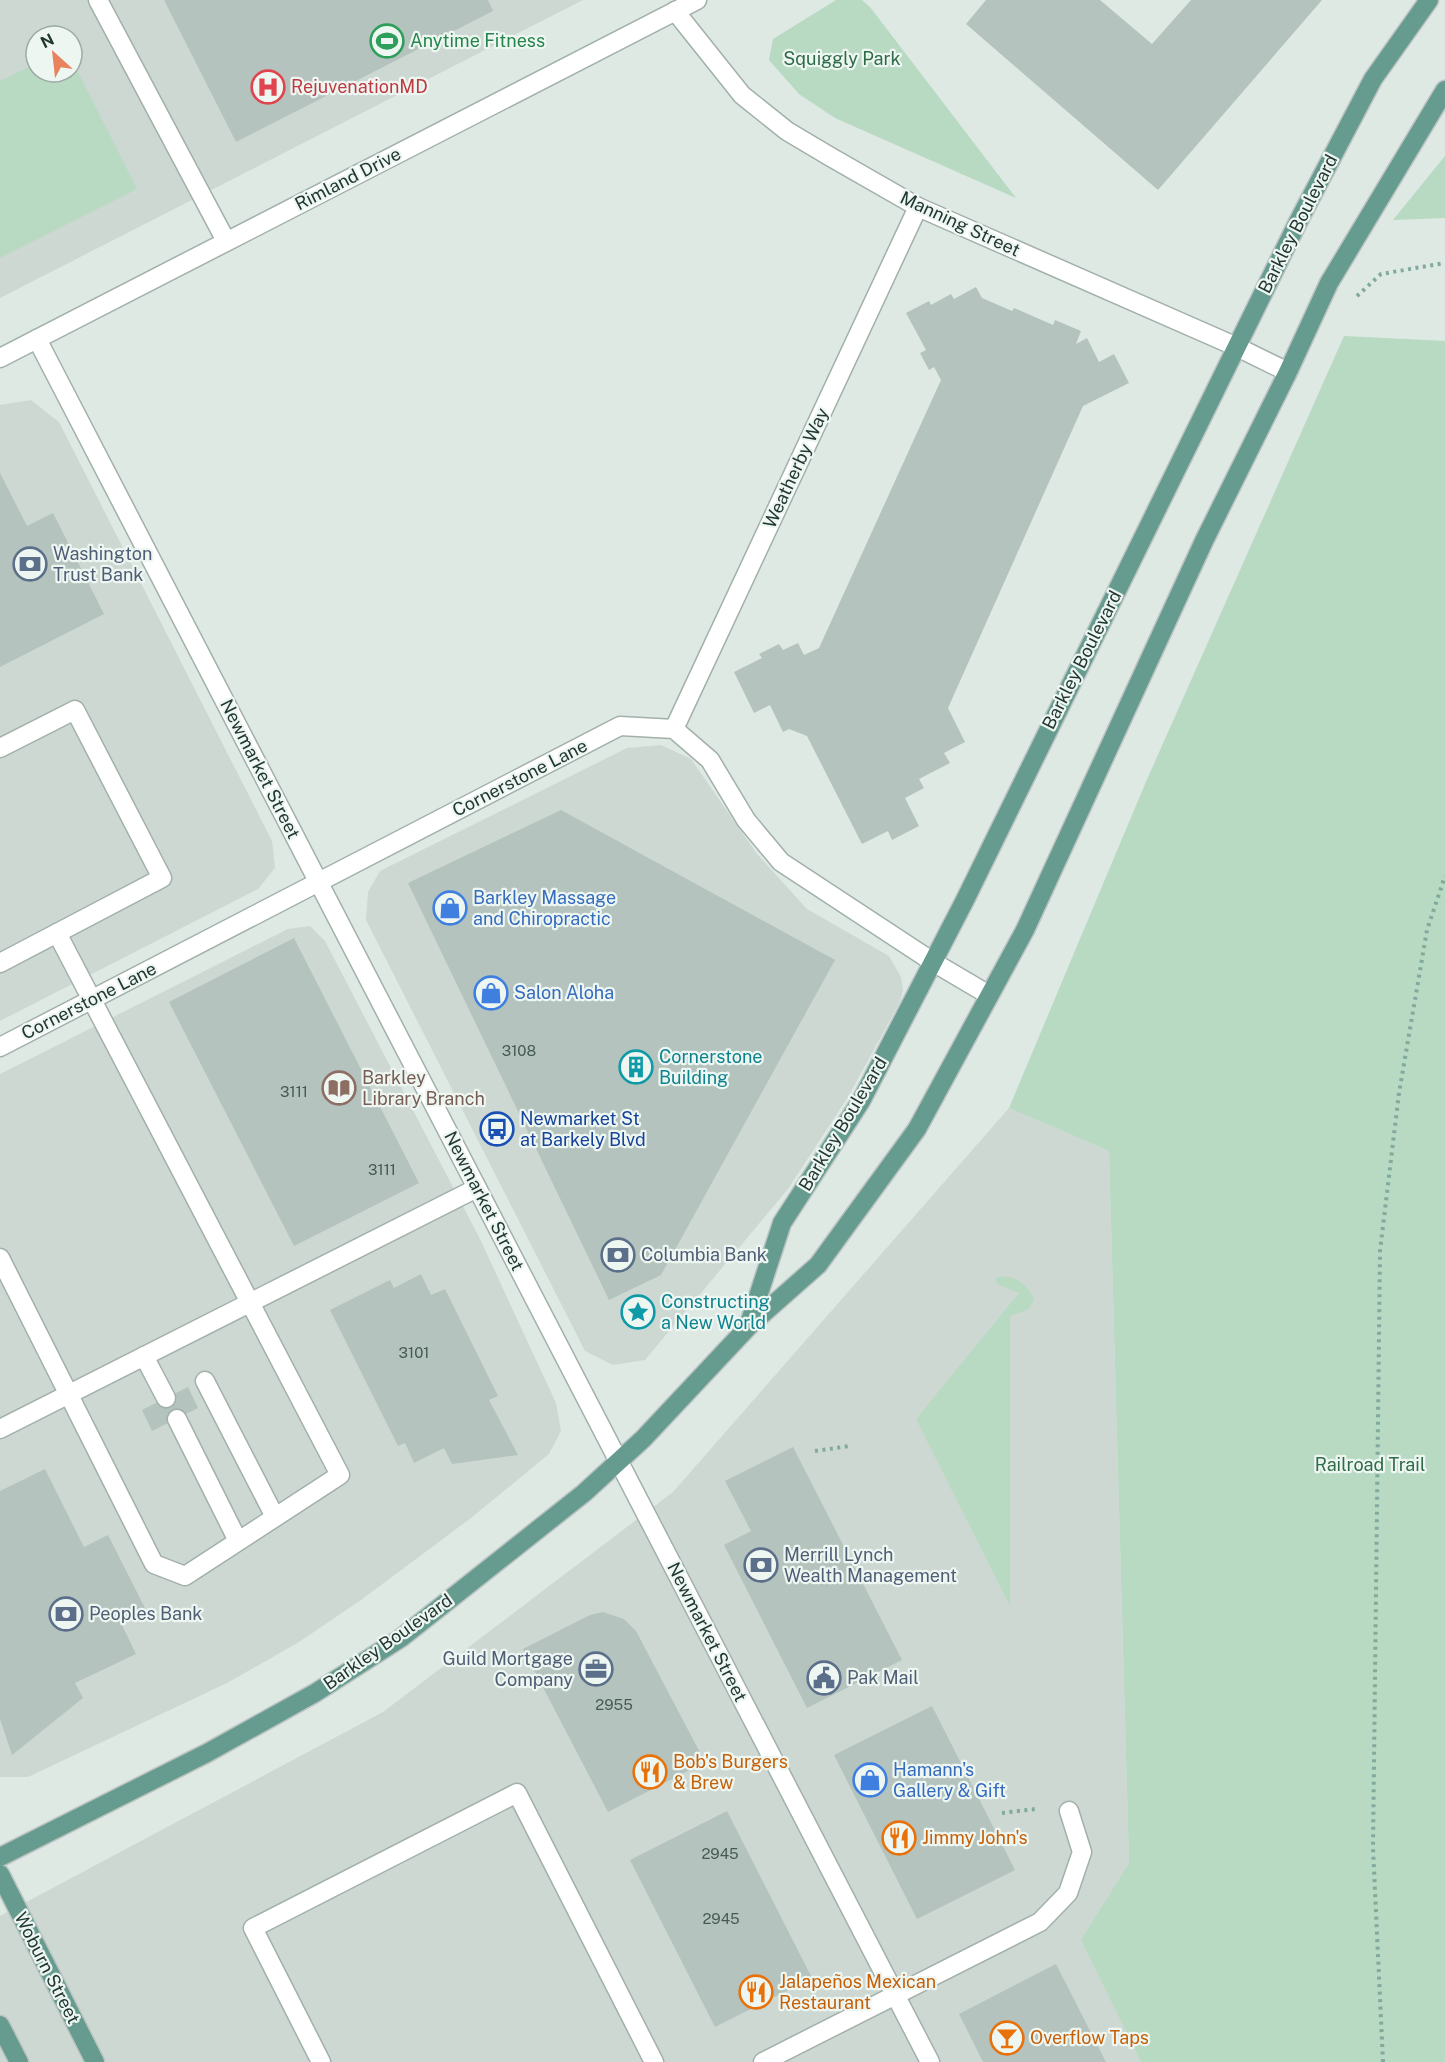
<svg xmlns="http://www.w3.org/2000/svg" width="1445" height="2062" viewBox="0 0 1445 2062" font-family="'Public Sans',sans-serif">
<rect width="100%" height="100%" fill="#dee9e4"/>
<g fill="#cdd8d3" fill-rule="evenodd">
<path d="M0,0h583l-583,298zM36,36h36v36h-36z"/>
<path d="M31,400l28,22 213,419 3,27 -17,21 -258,132v-616z"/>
<path d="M661,745l30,14 66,95 50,55 82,47 12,21 2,13 -3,12 -52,95 -60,92 -143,171 -32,5 -28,-14 -219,-431 2,-28 12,-21 247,-123z"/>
<path d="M310,926l15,15 155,298 76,164 5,28 -12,23 -78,64 -110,82 -62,42 -72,41 -182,86 -17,8h-28v-703l288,-145z"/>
<path d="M1009,1108l100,43 20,712 -47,77 59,122h-1141v-146l383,-204 290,-220z"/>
</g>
<g fill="#b8d9c2">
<path d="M836,0h26l8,7 146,191 -181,-80 -36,-24 -30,-34 4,-21z"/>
<path d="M72,60l65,129 -137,69v-177l31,-15 6,12 12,-6h23z"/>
<path d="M1445,156v62l-52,2z"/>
<path d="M1344,336l101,5v1721h-304l-60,-122 48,-77 -20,-712 -100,-43 136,-324z"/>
<path d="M996,1277c18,-3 30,6 38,22l-5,10 -19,7v290l-94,-187 103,-126 -22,-9z"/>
</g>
<g fill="#b4c3bd">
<path d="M164,0h324l5,11 -257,131z"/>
<path d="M986,0h114l52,44 39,-44h131l-164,190 -192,-166z"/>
<path d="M976,287l6,11 30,13 2,-3 39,17 2,-5 26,11 -5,13 11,-6 12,24 15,-8 15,29 -46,23 -135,302 17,34 -21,11 6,10 -31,16 5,9 -19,10 14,28 -27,14 -4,-9 -26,13 -55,-108 -18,-7 -6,3 -13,-27 -16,8 -20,-41 28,-14 -3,-4 20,-10 4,6 15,-7 6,12 15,-7 122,-268 -7,-13 -5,3 -9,-17 6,-3 -20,-37 23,-12 2,4 20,-11 3,5z"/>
<path d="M0,473l27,53 26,-13 51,101 -104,53z"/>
<path d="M561,810l274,150 -174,315 -52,25 -201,-417z"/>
<path d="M294,938l125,245 -125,63 -125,-244z"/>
<path d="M421,1274l10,21 14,-6 53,107 -9,4 29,55 -66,9 -8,-16 -30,15 -9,-20 -7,3 -68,-136 60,-30 4,8z"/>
<path d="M188,1387l10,21 -46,23 -10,-21z"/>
<path d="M793,1447l109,213 -95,48 -83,-163 27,-14 -26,-50z"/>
<path d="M45,1469l39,78 24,-12 37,73 -25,13 16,33 -61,29 8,15 -71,57 -12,-36v-228z"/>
<path d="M603,1612l21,7 12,12 69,131 -97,50 -85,-163 67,-34z"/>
<path d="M932,1706l83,164 -98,49 -83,-164z"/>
<path d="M727,1811l85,167 -97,49 -85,-167z"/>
<path d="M1056,1964l50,98h-123l-24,-48z"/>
</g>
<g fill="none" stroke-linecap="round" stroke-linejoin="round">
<g stroke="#a2b0ab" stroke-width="21">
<g id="minor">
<path d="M98,0l128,241"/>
<path d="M675,11l67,84 45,36 42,25 89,51 319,140 51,25"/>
<path d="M37,339l893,1723"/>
<path d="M0,358l697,-358"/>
<path d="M674,729l244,-522"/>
<path d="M0,748l75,-38 87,168 -162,85"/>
<path d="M0,1047l620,-321 54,3 36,31 36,60 35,42 152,100 56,33"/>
<path d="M0,1258l154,306 31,12 155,-101 -283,-542"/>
<path d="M144,1356l22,42"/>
<path d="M205,1381l70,136"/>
<path d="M177,1419l61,122"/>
<path d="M0,1429l477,-241"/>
<path d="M321,2062l-68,-134 264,-135 137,269"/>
<path d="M763,2062l277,-140 28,-29 14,-41 -13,-41"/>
</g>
</g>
<g stroke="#bcc3c2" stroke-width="21">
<g id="major">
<path d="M749,1324l33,-101 79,-122 104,-201 335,-682 73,-139 56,-79"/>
<path d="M0,1857l207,-104 108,-60 86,-55 183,-145 59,-54 106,-113 69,-61 99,-136 108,-199 179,-389 84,-169 41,-89 116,-193"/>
<path d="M0,1874l95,188"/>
<path d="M0,2025l19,37"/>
</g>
</g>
<g stroke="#81aa9e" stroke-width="4" stroke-dasharray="3 4.5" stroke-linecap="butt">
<path d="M1357,296l24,-22 64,-11"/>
<path d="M815,1451l35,-5"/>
<path d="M1002,1813l33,-4"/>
<path d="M1383,2062l-10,-214 7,-597 19,-158 28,-163 18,-54"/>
</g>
<use href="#minor" stroke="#fff" stroke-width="18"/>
<use href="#major" stroke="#669c8f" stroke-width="18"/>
</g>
<defs>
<g id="stadium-ring" transform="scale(1.725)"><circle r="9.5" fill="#eef6f2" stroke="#2e9e5b" stroke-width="1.5"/><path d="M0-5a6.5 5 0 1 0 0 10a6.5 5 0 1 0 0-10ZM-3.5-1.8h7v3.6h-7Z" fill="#2e9e5b"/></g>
<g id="hospital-ring" transform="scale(1.725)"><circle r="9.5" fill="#eef6f2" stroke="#e0444e" stroke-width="1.5"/><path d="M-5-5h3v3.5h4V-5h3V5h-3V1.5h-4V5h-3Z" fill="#e0444e"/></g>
<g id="bank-ring" transform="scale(1.725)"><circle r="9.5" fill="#eef6f2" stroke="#5c6f8a" stroke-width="1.5"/><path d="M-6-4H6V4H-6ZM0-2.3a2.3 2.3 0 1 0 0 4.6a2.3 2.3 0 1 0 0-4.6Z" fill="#5c6f8a"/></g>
<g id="shop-ring" transform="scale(1.725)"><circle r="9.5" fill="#eef6f2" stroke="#3f7fe0" stroke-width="1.5"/><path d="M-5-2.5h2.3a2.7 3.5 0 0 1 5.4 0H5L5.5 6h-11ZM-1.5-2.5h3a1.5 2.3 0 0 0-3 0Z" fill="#3f7fe0"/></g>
<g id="building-ring" transform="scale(1.725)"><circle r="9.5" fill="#eef6f2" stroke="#0f9aa8" stroke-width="1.5"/><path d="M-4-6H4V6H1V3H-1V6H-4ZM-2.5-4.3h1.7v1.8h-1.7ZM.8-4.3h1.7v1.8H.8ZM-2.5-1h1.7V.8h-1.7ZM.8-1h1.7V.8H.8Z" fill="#0f9aa8"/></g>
<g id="library-ring" transform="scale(1.725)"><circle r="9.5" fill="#eef6f2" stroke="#8d6e63" stroke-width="1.5"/><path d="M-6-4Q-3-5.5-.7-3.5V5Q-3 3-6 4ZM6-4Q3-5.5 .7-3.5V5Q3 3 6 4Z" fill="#8d6e63"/></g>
<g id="bus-ring" transform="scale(1.725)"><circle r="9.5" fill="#eef6f2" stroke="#1a4fb4" stroke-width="1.5"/><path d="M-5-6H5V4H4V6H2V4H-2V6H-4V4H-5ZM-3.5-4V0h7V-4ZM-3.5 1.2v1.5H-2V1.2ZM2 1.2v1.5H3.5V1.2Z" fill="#1a4fb4"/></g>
<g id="sight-ring" transform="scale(1.725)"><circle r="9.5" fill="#eef6f2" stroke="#0f9aa8" stroke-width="1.5"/><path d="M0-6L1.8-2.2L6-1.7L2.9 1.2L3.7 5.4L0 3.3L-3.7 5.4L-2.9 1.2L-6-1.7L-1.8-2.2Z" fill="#0f9aa8"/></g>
<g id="office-ring" transform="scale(1.725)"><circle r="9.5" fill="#eef6f2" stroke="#5c6f8a" stroke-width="1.5"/><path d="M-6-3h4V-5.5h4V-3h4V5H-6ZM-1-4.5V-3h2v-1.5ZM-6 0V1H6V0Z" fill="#5c6f8a"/></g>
<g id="civic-ring" transform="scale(1.725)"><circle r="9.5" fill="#eef6f2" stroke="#5c6f8a" stroke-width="1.5"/><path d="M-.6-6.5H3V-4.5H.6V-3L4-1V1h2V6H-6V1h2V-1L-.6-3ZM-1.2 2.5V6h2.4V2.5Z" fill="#5c6f8a"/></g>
<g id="restaurant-ring" transform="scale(1.725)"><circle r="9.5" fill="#eef6f2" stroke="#e8710a" stroke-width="1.5"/><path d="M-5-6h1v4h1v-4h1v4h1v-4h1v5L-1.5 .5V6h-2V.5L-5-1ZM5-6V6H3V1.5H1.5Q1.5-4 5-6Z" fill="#e8710a"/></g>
<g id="bar-ring" transform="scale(1.725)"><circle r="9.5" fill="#eef6f2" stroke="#e8710a" stroke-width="1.5"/><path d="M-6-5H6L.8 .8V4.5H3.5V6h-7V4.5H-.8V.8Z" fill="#e8710a"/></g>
</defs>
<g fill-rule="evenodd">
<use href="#stadium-ring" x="387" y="41"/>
<use href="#hospital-ring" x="268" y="87"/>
<use href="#bank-ring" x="30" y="564"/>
<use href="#shop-ring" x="450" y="908"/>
<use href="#shop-ring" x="491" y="993"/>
<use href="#building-ring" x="636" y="1067"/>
<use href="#library-ring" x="339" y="1088"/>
<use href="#bus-ring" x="497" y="1129"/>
<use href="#bank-ring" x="618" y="1255"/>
<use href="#sight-ring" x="638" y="1312"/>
<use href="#bank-ring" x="761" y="1565"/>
<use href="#bank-ring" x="66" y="1614"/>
<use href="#office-ring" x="596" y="1669"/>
<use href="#civic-ring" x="824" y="1678"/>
<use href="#restaurant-ring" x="650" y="1772"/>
<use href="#shop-ring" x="870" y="1780"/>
<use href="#restaurant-ring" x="899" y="1838"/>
<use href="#restaurant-ring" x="756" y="1992"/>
<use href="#bar-ring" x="1007" y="2038"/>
</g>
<g text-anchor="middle" stroke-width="4.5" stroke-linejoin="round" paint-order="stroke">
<g font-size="15" fill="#465a55">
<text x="519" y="1056">3108</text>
<text x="294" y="1097">3111</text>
<text x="382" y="1175">3111</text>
<text x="414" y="1358">3101</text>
<text x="614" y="1710">2955</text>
<text x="720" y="1859">2945</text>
<text x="721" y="1924">2945</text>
</g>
<g font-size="18" fill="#27864d" stroke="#eef6f2" text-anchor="start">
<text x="410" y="47">Anytime Fitness</text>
</g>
<g font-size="18" fill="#2e6b47" stroke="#eef6f2">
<text x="842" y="65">Squiggly Park</text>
<text x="1370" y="1471">Railroad Trail</text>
</g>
<g font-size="18" fill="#be3a42" stroke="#eef6f2" text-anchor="start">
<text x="291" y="93">RejuvenationMD</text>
</g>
<g font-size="18" fill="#213732" stroke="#eef6f2">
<text transform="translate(348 179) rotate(-27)" y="6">Rimland Drive</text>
<text transform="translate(960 224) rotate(25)" y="6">Manning Street</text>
<text transform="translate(1298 224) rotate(-63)" y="6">Barkley Boulevard</text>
<text transform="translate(796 468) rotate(-65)" y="6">Weatherby Way</text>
<text transform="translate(1082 660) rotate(-63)" y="6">Barkley Boulevard</text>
<text transform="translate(260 769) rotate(63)" y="6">Newmarket Street</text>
<text transform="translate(520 778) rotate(-27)" y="6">Cornerstone Lane</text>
<text transform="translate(89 1001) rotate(-27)" y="6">Cornerstone Lane</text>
<text transform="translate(843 1124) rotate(-59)" y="6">Barkley Boulevard</text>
<text transform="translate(484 1201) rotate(63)" y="6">Newmarket Street</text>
<text transform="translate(707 1632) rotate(63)" y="6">Newmarket Street</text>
<text transform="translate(388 1642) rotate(-35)" y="6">Barkley Boulevard</text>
<text transform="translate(47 1968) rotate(63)" y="6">Woburn Street</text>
</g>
<g font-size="18" fill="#4e5e75" stroke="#eef6f2" text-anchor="start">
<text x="53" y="560">Washington<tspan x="53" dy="21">Trust Bank</tspan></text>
<text x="641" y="1261">Columbia Bank</text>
<text x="784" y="1561">Merrill Lynch<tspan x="784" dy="21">Wealth Management</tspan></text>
<text x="89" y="1620">Peoples Bank</text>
<text x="573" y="1665" text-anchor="end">Guild Mortgage<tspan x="573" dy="21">Company</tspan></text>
<text x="847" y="1684">Pak Mail</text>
</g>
<g font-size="18" fill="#366cbe" stroke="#eef6f2" text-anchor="start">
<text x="473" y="904">Barkley Massage<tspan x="473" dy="21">and Chiropractic</tspan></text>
<text x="514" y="999">Salon Aloha</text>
<text x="893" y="1776">Hamann's<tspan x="893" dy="21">Gallery &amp; Gift</tspan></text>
</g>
<g font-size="18" fill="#0d838f" stroke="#eef6f2" text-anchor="start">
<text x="659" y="1063">Cornerstone<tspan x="659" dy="21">Building</tspan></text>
<text x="661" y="1308">Constructing<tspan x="661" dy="21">a New World</tspan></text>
</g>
<g font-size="18" fill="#785e54" stroke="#eef6f2" text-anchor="start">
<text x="362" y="1084">Barkley<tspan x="362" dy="21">Library Branch</tspan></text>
</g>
<g font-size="18" fill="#164399" stroke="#eef6f2" text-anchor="start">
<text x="520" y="1125">Newmarket St<tspan x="520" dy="21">at Barkely Blvd</tspan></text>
</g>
<g font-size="18" fill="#c56008" stroke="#eef6f2" text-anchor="start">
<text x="673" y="1768">Bob's Burgers<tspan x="673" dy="21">&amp; Brew</tspan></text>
<text x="922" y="1844">Jimmy John's</text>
<text x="779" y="1988">Jalapeños Mexican<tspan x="779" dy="21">Restaurant</tspan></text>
<text x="1030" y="2044">Overflow Taps</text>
</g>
</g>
<g transform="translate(54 54) rotate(333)"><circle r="28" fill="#eef6f2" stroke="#9caaa5" stroke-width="1.5"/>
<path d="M0-4.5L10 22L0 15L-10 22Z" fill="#e8835d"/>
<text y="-9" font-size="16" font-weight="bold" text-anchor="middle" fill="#213732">N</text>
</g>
</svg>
